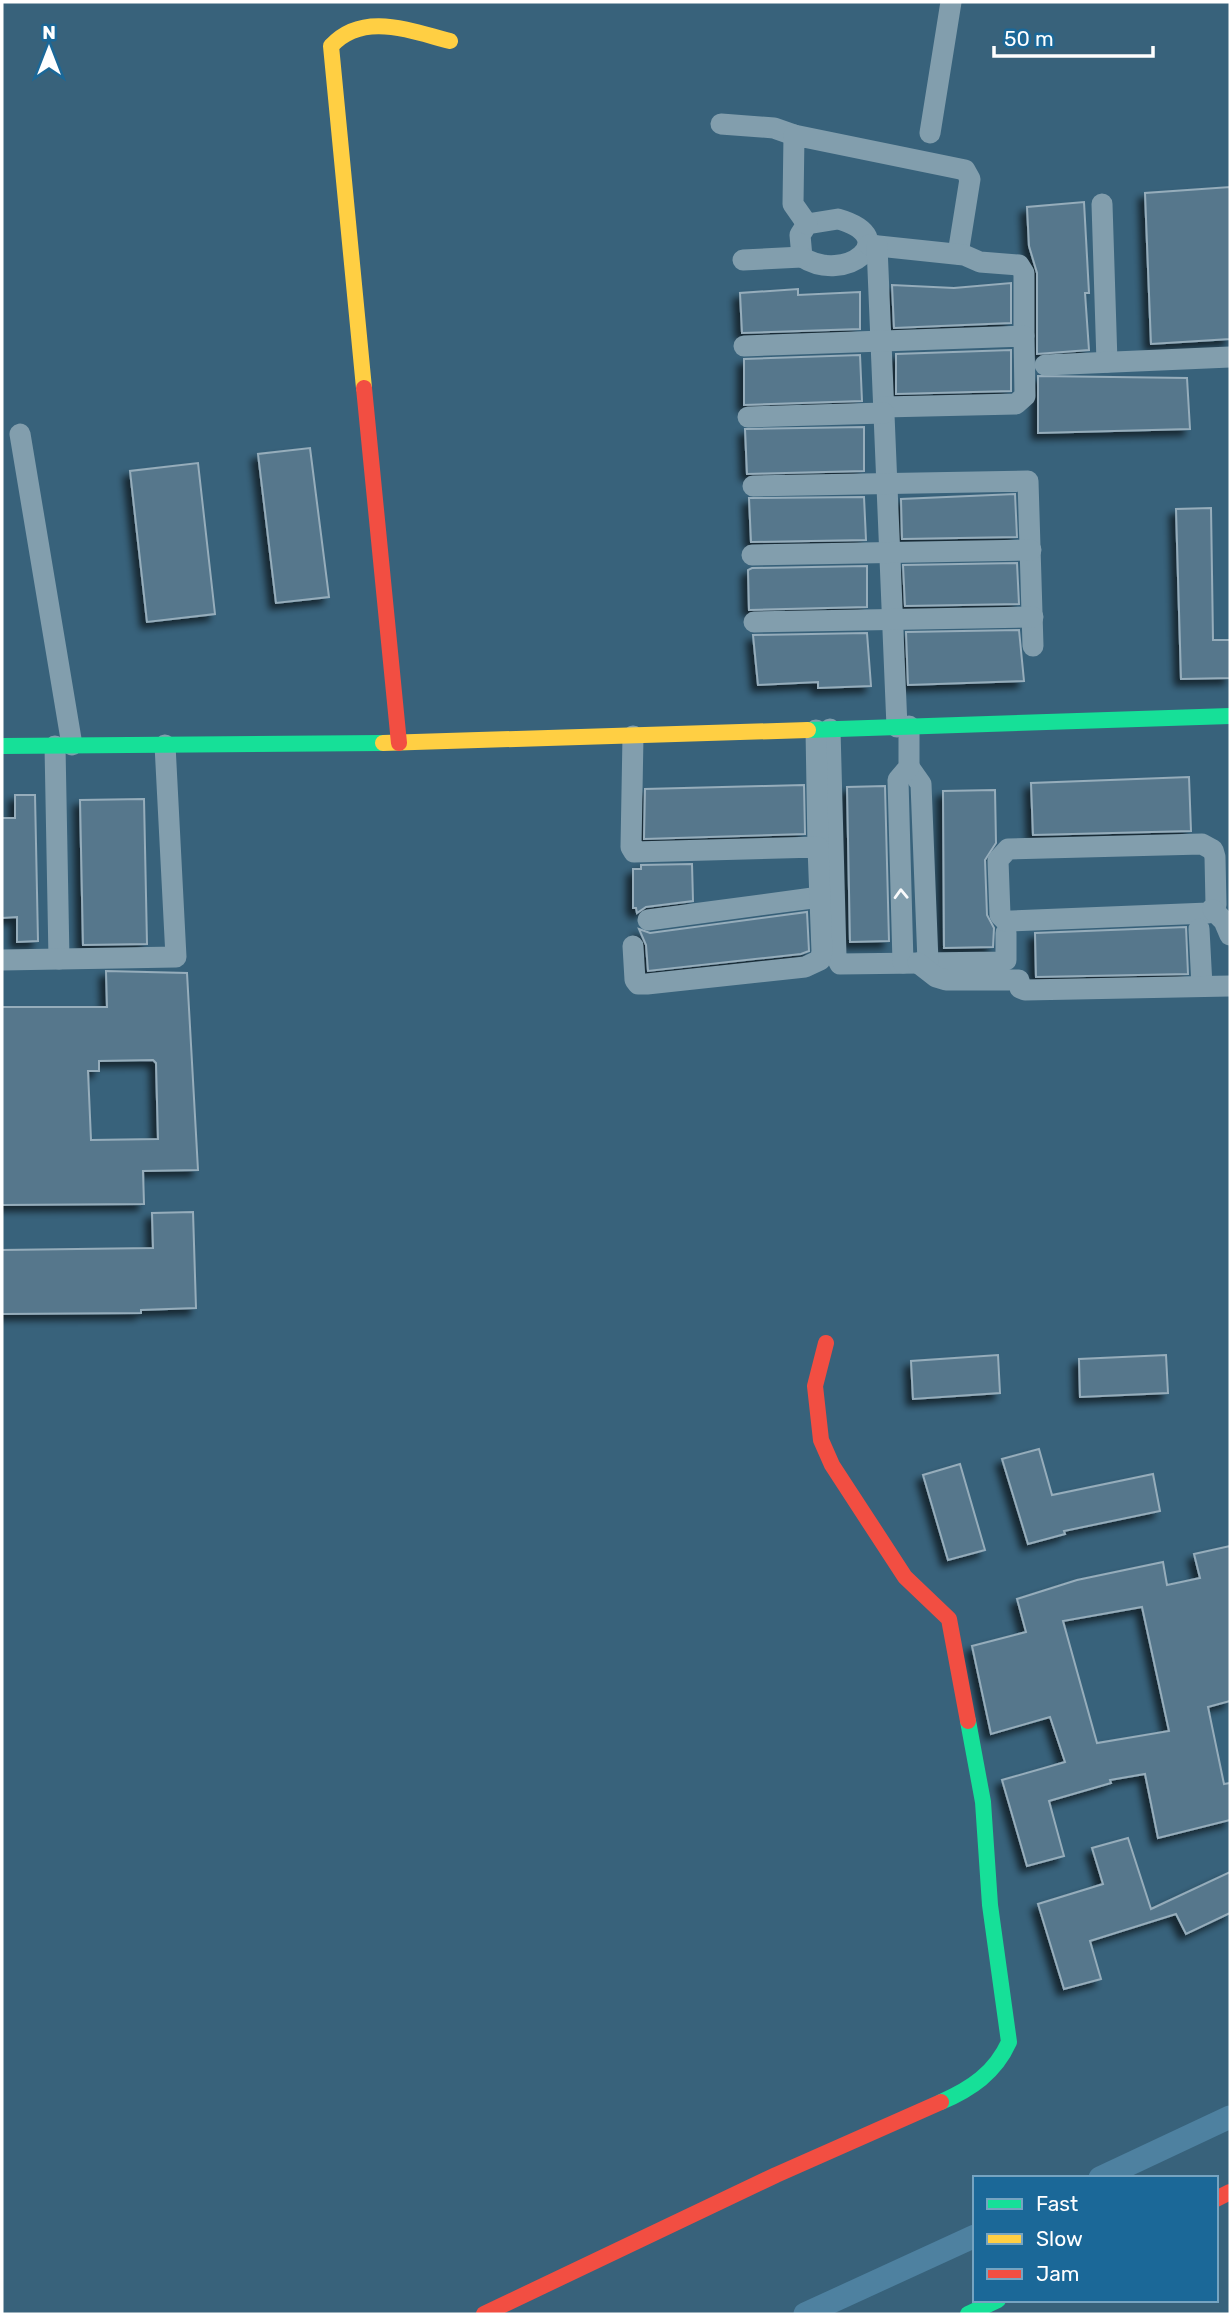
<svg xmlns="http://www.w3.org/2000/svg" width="1232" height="2316" viewBox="0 0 1232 2316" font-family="Rubik,sans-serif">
<defs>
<filter id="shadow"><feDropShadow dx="-6" dy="6" stdDeviation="3.5" flood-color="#0009"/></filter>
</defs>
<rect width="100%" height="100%" fill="#38627b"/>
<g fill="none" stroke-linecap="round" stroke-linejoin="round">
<g stroke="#4e81a0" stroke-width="23">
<path d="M1100,2178l130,-61"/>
<path d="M805,2314l170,-78"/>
</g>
</g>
<g fill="#56778c" stroke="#96adbb" stroke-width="2" fill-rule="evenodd" filter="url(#shadow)">
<path d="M1230,187v152l-79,5 -6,-151z"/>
<path d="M1084,202l5,91h-4l4,57 -52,4v-81l-8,-27 -2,-39z"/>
<path d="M1011,283v40l-117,5 -2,-43 62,3z"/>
<path d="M798,289v6l62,-3v37l-118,4 -2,-40z"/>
<path d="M1011,350v41l-115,3v-40z"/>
<path d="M860,355l2,46 -118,4v-46z"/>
<path d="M1038,376l149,2 3,51 -152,4z"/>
<path d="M864,427v44l-117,3 -2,-45z"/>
<path d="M310,448l19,149 -53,6 -18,-149z"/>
<path d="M198,463l17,151 -68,8 -17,-151z"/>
<path d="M1015,494l2,43 -115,2 -1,-40z"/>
<path d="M749,498l115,-1 2,43 -115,2z"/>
<path d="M1211,508l2,132h17v38l-49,1 -5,-170z"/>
<path d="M1017,563l2,41 -114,2 -2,-41z"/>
<path d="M867,566v41l-118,3 -1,-40 4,-2z"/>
<path d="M1019,630l5,51 -116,4 -2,-53z"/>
<path d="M867,633l4,53 -53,2v-6l-60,3 -5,-50z"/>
<path d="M1189,777l2,54 -158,4 -2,-52z"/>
<path d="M804,785l1,49 -161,5 1,-50z"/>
<path d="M885,786l4,155 -39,1 -3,-155z"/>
<path d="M995,790l1,53 -11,17 2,55 7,13 -1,19 -49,1 -1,-157z"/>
<path d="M15,795h20l3,146 -21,1v-25l-15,1v-100h13z"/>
<path d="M144,799l3,145 -64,1 -3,-145z"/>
<path d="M692,864l1,37 -47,6 -9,6 -1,-5h-3v-39h8v-4z"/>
<path d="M807,912l2,39 -8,3 -153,17 -2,-26 -7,-16 11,4z"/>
<path d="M1186,927l2,47 -152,3 -1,-44z"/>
<path d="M106,971l81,2 11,197 -55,1 1,33 -142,1v-198h105zM153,1060l3,3 2,76 -67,1 -3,-69h11v-10z"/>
<path d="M193,1212l3,96 -55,2v3l-139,1v-64l151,-2 -1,-35z"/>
<path d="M998,1355l2,38 -87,6 -2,-38z"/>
<path d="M1166,1355l2,38 -88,4 -1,-38z"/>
<path d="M1039,1449l13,46 101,-21 7,37 -96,20 1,3 -37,10 -26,-85z"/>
<path d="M960,1464l25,86 -37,10 -25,-85z"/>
<path d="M1230,1546v155l-22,6 16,77 6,-1v37l-72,18 -13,-64 -35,6 1,3 -62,18 15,55 -37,10 -25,-86 63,-18 -15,-45 -59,17 -19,-88 54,-14 -9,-33 60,-19 86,-18 4,23 33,-7 -6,-24zM1142,1607l27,124 -72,12 -34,-122z"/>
<path d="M1128,1838l23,71 79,-37v41l-44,21 -10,-20 -86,27 11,38 -37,10 -26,-85 65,-20 -11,-36z"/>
</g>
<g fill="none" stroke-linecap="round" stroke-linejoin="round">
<g stroke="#829ead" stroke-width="21">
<path d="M721,124l53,4 20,7"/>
<path d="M930,133l21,-131"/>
<path d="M1102,204l5,158"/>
<path d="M838,219c67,19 7,66 -36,38l-2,-22 7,-11z"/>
<path d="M807,224l-14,-20 1,-69 171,35 5,9 -12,75"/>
<path d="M869,245l95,10 16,7 39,3 5,8v63"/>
<path d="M877,246l20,481"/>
<path d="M743,260l59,-3"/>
<path d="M744,346l280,-10 1,60 -9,8 -133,3"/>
<path d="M1045,365l185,-8"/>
<path d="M748,417l136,-4"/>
<path d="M20,434l52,311"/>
<path d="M753,486l275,-5 5,165"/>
<path d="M752,555l279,-5"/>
<path d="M754,622l279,-5"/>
<path d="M830,729l6,227 4,8 161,-2 5,-2v-27"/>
<path d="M816,730l2,117"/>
<path d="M55,746l4,213"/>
<path d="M909,767l12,17 7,178"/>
<path d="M1202,844l11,6 2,7 1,48 -8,8 -196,8h-6l-6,-6 -2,-55 10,-11z"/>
<path d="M1213,910l11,11 6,14"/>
<path d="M648,920l172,-23"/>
<path d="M1199,929l3,57"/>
<path d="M633,946l2,34 3,4h9l158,-17 15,-7 2,-8 -4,-105 -184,5 -3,-5 2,-111"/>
<path d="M2,960l174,-3 -11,-212"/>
<path d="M903,963l-5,-183 11,-13v-41"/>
<path d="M918,963l18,14 10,3h73l1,8 5,2 205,-4"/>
</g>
<g stroke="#16e098" stroke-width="16">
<path d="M808,730l422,-14"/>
<path d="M2,746l381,-3"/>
<path d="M941,2102c30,-13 54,-29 68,-60l-19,-137 -7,-103 -15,-81"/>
<path d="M968,2314l30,-14"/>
</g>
<g stroke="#ffcf43" stroke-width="16">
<path d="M364,388l-33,-342c32,-35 79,-15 119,-5"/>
<path d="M383,743l425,-13"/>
</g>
<g stroke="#f24e42" stroke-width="16">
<path d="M364,388l35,355"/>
<path d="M826,1343l-11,43 6,54 11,25 73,112 44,42 19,102"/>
<path d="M1216,2199l14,-7"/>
<path d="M484,2314l292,-139 165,-73"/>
</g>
</g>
<defs><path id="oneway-chevron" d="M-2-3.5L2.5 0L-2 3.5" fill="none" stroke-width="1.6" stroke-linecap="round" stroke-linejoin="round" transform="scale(1.75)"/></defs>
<use stroke="#f9fafb" href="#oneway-chevron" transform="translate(901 894) rotate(-92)"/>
<rect width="1232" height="2316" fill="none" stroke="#ffffff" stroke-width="7"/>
<rect x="973" y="2176" width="245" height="126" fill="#1b6898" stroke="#76a4c1" stroke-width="2"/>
<rect x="987" y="2199" width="35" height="10" fill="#16e098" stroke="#76a4c1" stroke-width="2"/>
<text x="1036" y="2211" font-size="21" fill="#ffffff">Fast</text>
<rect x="987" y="2234" width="35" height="10" fill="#ffcf43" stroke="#76a4c1" stroke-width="2"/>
<text x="1036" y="2246" font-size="21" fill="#ffffff">Slow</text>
<rect x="987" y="2269" width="35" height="10" fill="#f24e42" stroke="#76a4c1" stroke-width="2"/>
<text x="1036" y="2281" font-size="21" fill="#ffffff">Jam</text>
<g transform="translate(49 49)" stroke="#1b6898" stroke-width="5" paint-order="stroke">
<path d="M0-5L12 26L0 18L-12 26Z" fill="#ffffff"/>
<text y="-10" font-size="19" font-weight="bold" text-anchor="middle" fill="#ffffff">N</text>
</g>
<path d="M994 46v10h159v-10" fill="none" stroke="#ffffff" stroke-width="3.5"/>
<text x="1004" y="46" font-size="21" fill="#ffffff" stroke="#1b6898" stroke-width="5" paint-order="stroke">50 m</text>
</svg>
